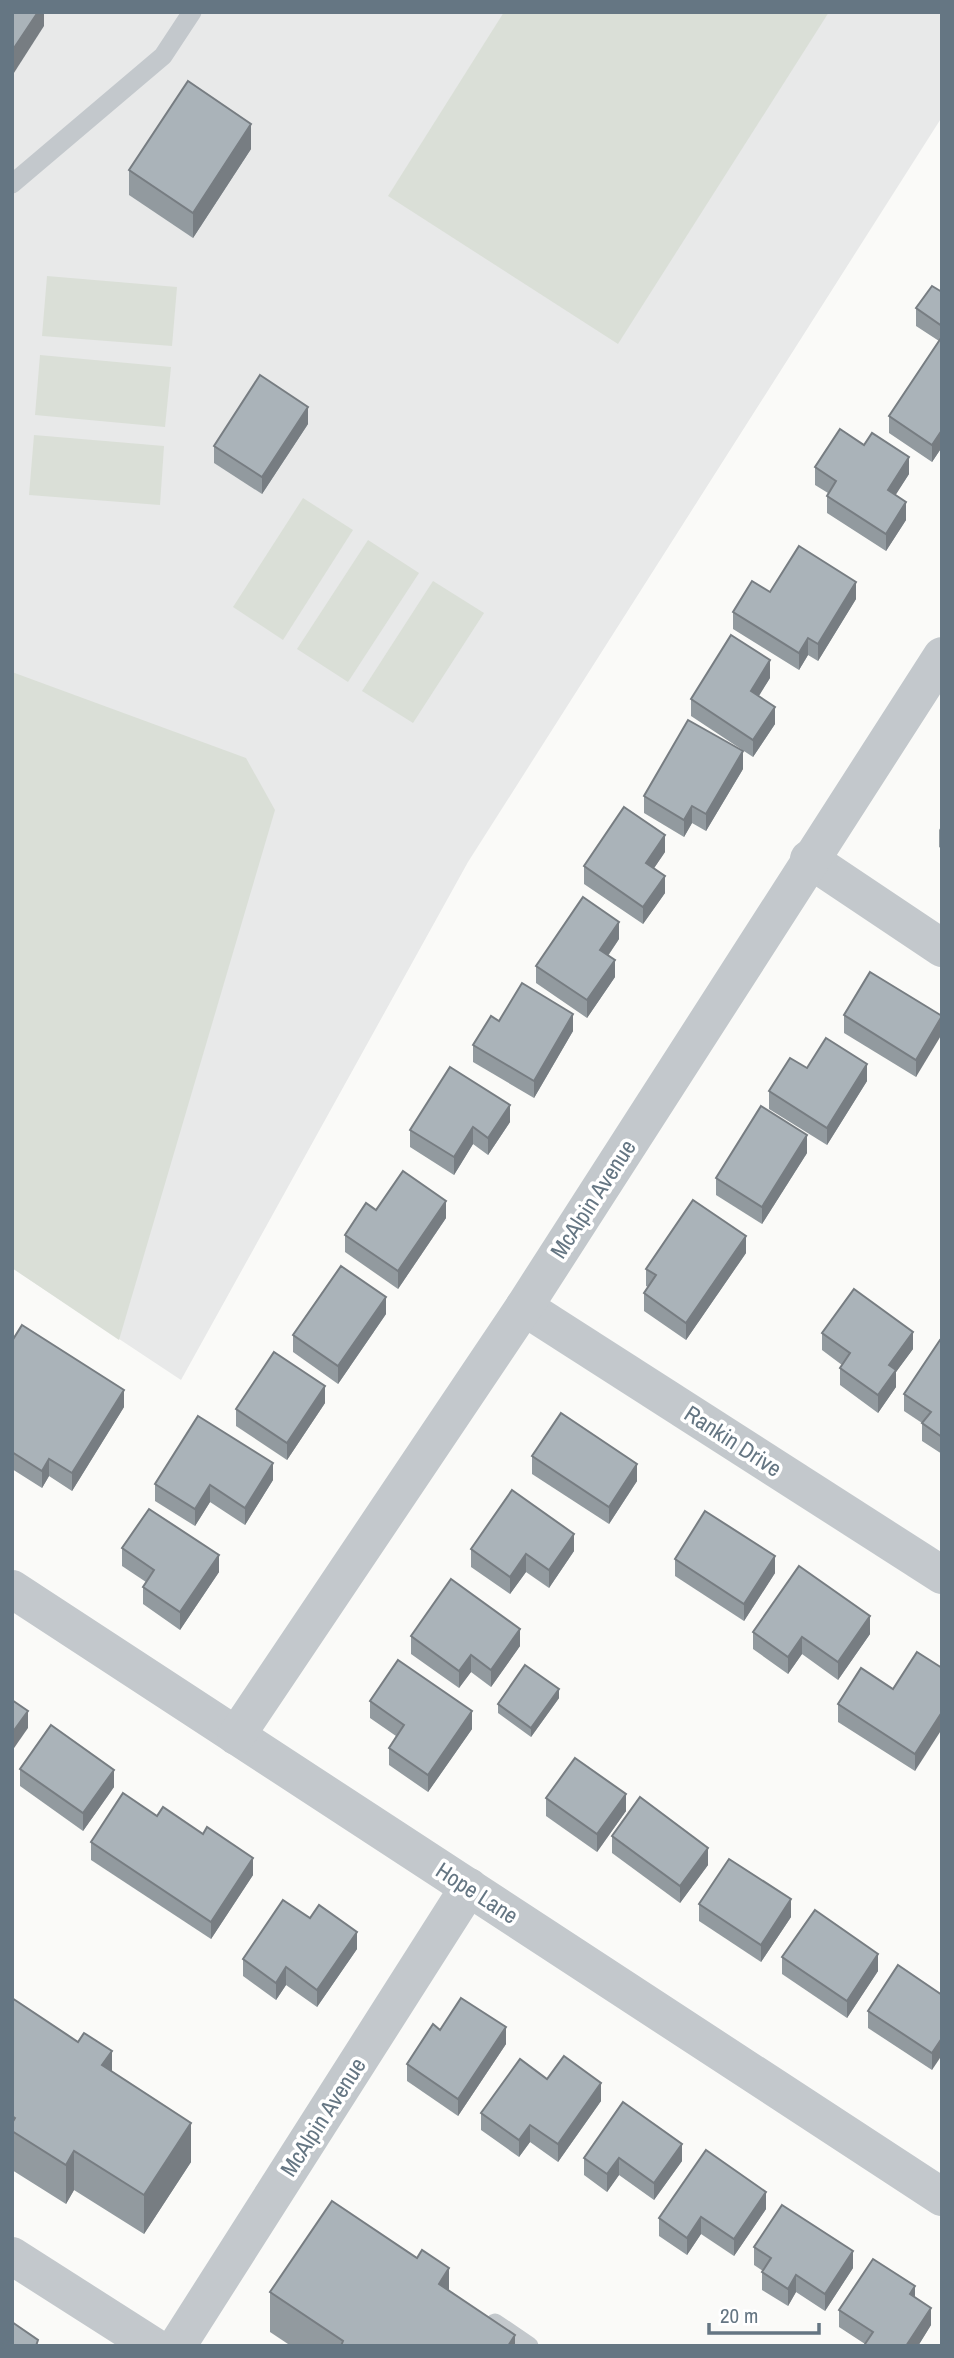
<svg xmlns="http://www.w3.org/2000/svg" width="954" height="2358" viewBox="0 0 954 2358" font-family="'Archivo Narrow',sans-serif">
<rect width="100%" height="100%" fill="#fafaf8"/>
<path fill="#e8e9e9" d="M12,12h930v105l-474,745 -287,518 -169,-112z"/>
<g fill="#dadfd7">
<path d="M504,12h325l-211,332 -230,-148z"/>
<path d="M47,276l130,11 -5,59 -130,-10z"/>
<path d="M40,355l131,12 -6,60 -130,-12z"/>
<path d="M34,435l130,11 -4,59 -131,-10z"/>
<path d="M303,498l50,32 -70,110 -50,-33z"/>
<path d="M368,540l51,33 -71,109 -51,-33z"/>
<path d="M433,581l51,32 -71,110 -51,-32z"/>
<path d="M12,672l234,86 29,52 -156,530 -107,-72z"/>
</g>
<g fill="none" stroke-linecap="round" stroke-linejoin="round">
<g stroke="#c3c8cc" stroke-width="19">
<path d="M12,184l151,-128 29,-44"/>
<path d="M495,2323l34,23"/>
</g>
<g stroke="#c3c8cc" stroke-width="38">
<path d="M809,859l133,89"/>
<path d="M524,1307l418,268"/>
<path d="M12,1589l930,608"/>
<path d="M236,1736l288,-429 418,-651"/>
<path d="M12,2256l141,90"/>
<path d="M177,2346l292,-459"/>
</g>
</g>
<g fill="#929a9f">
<path d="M251,149l-58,89 -64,-43v-25z"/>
<path d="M942,292v155l-10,15 -43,-29v-17l50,-75 -23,-15v-18z"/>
<path d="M308,424l-46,70 -48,-31v-17z"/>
<path d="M815,467l94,7 -14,21 11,25 -20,31 -59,-38v-17l1,-3 -13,-8z"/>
<path d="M770,592l86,7 -38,62 -10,-6 -9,15 -66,-41v-17z"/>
<path d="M770,678l-12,18 17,28 -22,33 -62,-41v-17z"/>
<path d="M743,769l-37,62 -14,-8 -8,14 -40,-24v-17z"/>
<path d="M942,825v24l-3,-2v-17z"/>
<path d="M665,852l-11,16 11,25 -22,31 -59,-40v-18z"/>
<path d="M619,939l-11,17 7,21 -28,41 -51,-35v-17z"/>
<path d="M844,1015l98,1 -26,61 -72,-44z"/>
<path d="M499,1021l74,10 -39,67 -61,-36v-17z"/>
<path d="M807,1068l60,13 -40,64 -58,-36v-18z"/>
<path d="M510,1122l-22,33 -15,-11 -19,31 -44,-28v-17z"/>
<path d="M807,1153l-45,71 -46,-29v-17z"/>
<path d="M376,1210l70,8 -48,71 -53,-37v-17z"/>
<path d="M746,1253l-60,87 -42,-29v-18l4,-6 -2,-1v-17z"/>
<path d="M386,1314l-48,70 -45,-32v-17z"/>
<path d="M822,1333l91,16 -17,23v15l-18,26 -38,-28v-17l2,-3 -20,-15z"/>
<path d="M12,1341l112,66 -52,84 -23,-15 -7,12 -30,-19z"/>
<path d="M942,1341v113l-20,-13v-18l-18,-12v-17z"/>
<path d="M325,1403l-38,57 -51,-34v-17z"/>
<path d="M532,1456l105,25 -28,43 -77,-50z"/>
<path d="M273,1480l-28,45 -35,-23 -15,24 -40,-25v-17z"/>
<path d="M122,1548l97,24 -39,58 -37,-26v-17l3,-5 -24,-16z"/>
<path d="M471,1549l103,2 -25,37 -23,-16 -16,22 -39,-27z"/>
<path d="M675,1559l100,14 -31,48 -69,-45z"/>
<path d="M753,1632l117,2 -32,46 -36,-26 -14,20 -35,-25z"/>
<path d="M411,1636l109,10 -29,41 -20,-15 -12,16 -48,-34z"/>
<path d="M942,1668l-27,103 -77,-49v-18l55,-15z"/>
<path d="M559,1698l-28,39 -33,-24v-9z"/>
<path d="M370,1701l102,28 -44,63 -39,-27v-17l7,-12 -26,-18z"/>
<path d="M20,1769l94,18 -31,44 -63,-45z"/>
<path d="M546,1798l80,13 -29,41 -51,-36z"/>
<path d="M157,1816l96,59 -42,64 -120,-79v-18z"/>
<path d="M612,1836l96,29 -28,38 -68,-50z"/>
<path d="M699,1904l92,13 -30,45 -62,-41z"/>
<path d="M357,1949l-40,58 -31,-22 -10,15 -33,-24v-17z"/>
<path d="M782,1957l96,14 -31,47 -65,-44z"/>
<path d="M942,1995l-10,75 -64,-42v-17z"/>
<path d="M12,1998l100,73 79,91 -47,72 -70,-44 -8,14 -54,-34z"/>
<path d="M440,2030l66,14 -48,72 -51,-35v-17z"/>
<path d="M547,2079l54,22 -43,61 -28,-20 -11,15 -38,-27v-17z"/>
<path d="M623,2102l59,59 -28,39 -35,-25 -12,17 -23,-17v-17z"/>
<path d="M766,2209l-32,47 -33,-22 -14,21 -28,-19v-18z"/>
<path d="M754,2247l99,21 -28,43 -29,-19 -8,14 -26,-16v-18l1,-1 -9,-6z"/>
<path d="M449,2290l66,56h-224l-21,-14v-40z"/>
<path d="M915,2297l16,28 -13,21h-53v-2l-26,-17v-17z"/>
</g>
<g fill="#777d82">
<path d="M38,12h6v14l-32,50v-25z"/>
<path d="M251,124v25l-58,89v-25z"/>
<path d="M308,407v17l-46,70v-17z"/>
<path d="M942,430v17l-10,15v-17z"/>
<path d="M909,457v17l-21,33v-17z"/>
<path d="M906,502v18l-20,31v-17z"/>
<path d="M856,582v17l-38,62v-17z"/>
<path d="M808,638v17l-9,15v-17z"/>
<path d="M770,660v18l-19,31v-18z"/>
<path d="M775,707v17l-22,33v-17z"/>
<path d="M743,751v18l-37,62v-17z"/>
<path d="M692,806v17l-8,14v-17z"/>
<path d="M665,835v17l-19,28v-17z"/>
<path d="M665,876v17l-22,31v-17z"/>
<path d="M619,922v17l-19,28v-17z"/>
<path d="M615,960v17l-28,41v-18z"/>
<path d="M573,1014v17l-39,67v-17z"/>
<path d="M942,1017v17l-26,43v-17z"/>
<path d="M867,1064v17l-40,64v-17z"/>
<path d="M510,1105v17l-22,33v-17z"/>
<path d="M473,1127v17l-19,31v-18z"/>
<path d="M807,1135v18l-45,71v-17z"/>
<path d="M446,1201v17l-48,71v-18z"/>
<path d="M746,1236v17l-60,87v-17z"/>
<path d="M386,1297v17l-48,70v-18z"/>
<path d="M913,1332v17l-17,23v15l-18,26v-18l11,-30z"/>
<path d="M325,1386v17l-38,57v-17z"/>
<path d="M124,1390v17l-52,84v-18z"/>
<path d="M49,1459v17l-7,12v-17z"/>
<path d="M273,1463v17l-28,45v-17z"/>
<path d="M637,1464v17l-28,43v-17z"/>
<path d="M210,1485v17l-15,24v-17z"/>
<path d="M574,1534v17l-25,37v-18z"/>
<path d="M526,1554v18l-16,22v-17z"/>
<path d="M219,1555v17l-39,58v-18z"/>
<path d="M775,1556v17l-31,48v-17z"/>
<path d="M870,1616v18l-32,46v-18z"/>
<path d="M520,1629v17l-29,41v-17z"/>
<path d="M802,1637v17l-14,20v-17z"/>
<path d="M471,1655v17l-12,16v-17z"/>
<path d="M559,1689v9l-28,39v-9z"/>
<path d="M28,1711v17l-16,23v-18z"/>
<path d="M472,1711v18l-44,63v-17z"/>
<path d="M942,1712v17l-27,42v-17z"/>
<path d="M114,1770v17l-31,44v-18z"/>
<path d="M626,1794v17l-29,41v-18z"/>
<path d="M708,1848v17l-28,38v-17z"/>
<path d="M253,1858v17l-42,64v-17z"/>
<path d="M791,1899v18l-30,45v-17z"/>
<path d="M357,1932v17l-40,58v-17z"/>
<path d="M878,1954v17l-31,47v-17z"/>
<path d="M286,1967v18l-10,15v-17z"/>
<path d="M506,2027v17l-48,72v-17z"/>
<path d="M942,2038v17l-10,15v-17z"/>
<path d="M112,2051v39l-10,-25z"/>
<path d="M601,2083v18l-43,61v-18z"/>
<path d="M191,2123v39l-47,72v-39z"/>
<path d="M530,2125v17l-11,15v-17z"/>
<path d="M682,2144v17l-28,39v-17z"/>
<path d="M74,2151v39l-8,14v-39z"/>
<path d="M619,2158v17l-12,17v-18z"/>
<path d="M766,2192v17l-32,47v-17z"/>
<path d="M701,2217v17l-14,21v-17z"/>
<path d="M853,2251v17l-28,43v-17z"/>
<path d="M449,2268v40l-10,-24z"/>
<path d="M796,2275v17l-8,14v-17z"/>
<path d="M915,2286v18l-5,-10z"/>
<path d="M931,2308v17l-13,21h-12z"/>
<path d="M515,2335v11h-7z"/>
</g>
<g fill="#aab3b9" stroke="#777d82" stroke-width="2">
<path d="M12,12h26l-26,39z"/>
<path d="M188,81l63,43 -58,89 -64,-43z"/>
<path d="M932,286l10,6v34l-26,-18z"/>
<path d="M941,338l1,1v91l-10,15 -43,-29z"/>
<path d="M260,375l48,32 -46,70 -48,-31z"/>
<path d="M840,429l24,16 8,-12 37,24 -21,33 18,12 -20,32 -59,-38 9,-15 -21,-14z"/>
<path d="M799,546l57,36 -38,62 -10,-6 -9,15 -66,-41 19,-31 18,11z"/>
<path d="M731,635l39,25 -19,31 24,16 -22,33 -62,-41z"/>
<path d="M688,720l55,31 -37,63 -14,-8 -8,14 -40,-24z"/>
<path d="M624,807l41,28 -19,28 19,13 -22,31 -59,-41z"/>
<path d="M583,897l36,25 -19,28 15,10 -28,40 -51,-34z"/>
<path d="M870,972l72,44 -26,44 -72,-45z"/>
<path d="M522,983l51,31 -39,67 -61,-36 18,-29 8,5z"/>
<path d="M826,1038l41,26 -40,64 -58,-37 21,-33 17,10z"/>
<path d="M450,1067l60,38 -22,33 -15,-11 -19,30 -44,-27z"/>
<path d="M761,1106l46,29 -45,72 -46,-29z"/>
<path d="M403,1171l43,30 -48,70 -53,-36 21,-32 10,7z"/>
<path d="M693,1200l53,36 -60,87 -42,-30 12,-18 -10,-6z"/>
<path d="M341,1266l45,31 -48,69 -45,-31z"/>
<path d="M854,1289l59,43 -24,33 7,5 -18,25 -38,-27 10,-15 -28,-20z"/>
<path d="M22,1325l102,65 -52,83 -23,-14 -7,12 -30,-19v-111z"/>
<path d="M940,1340l2,1v96l-20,-14 9,-11 -27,-18z"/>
<path d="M274,1352l51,34 -38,57 -51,-34z"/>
<path d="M561,1413l76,51 -28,43 -77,-51z"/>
<path d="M198,1416l75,47 -28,45 -35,-23 -15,24 -40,-25z"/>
<path d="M512,1490l62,44 -25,36 -23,-16 -16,23 -39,-28z"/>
<path d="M149,1509l70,46 -39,57 -37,-25 11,-17 -32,-22z"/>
<path d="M705,1511l70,45 -31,48 -69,-45z"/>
<path d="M799,1566l71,50 -32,46 -36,-25 -14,20 -35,-25z"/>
<path d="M451,1579l69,50 -29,41 -20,-15 -12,16 -48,-35z"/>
<path d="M917,1652l25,16v44l-27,42 -77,-50 23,-36 32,21z"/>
<path d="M398,1660l74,51 -44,64 -39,-27 15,-23 -34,-24z"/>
<path d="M525,1665l34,24 -28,39 -33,-24z"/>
<path d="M12,1700l16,11 -16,22z"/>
<path d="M51,1725l63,45 -31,43 -63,-44z"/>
<path d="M575,1758l51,36 -29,40 -51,-36z"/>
<path d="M123,1793l34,23 6,-9 40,27 4,-7 46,31 -42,64 -120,-80z"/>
<path d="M640,1797l68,51 -28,38 -68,-50z"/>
<path d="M729,1859l62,40 -30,46 -62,-41z"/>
<path d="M283,1900l27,18 9,-13 38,27 -40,58 -31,-23 -10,16 -33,-24z"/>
<path d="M815,1910l63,44 -31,47 -65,-44z"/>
<path d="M898,1965l44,30v43l-10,15 -64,-42z"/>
<path d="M12,1998l66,44 6,-9 28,18 -10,14 89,58 -47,72 -70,-44 -8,14 -54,-34v-8l3,-5 -3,-2z"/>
<path d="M461,1998l45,29 -48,72 -51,-35 26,-40 7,6z"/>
<path d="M564,2056l37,27 -43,61 -28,-19 -11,15 -38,-27 39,-54 27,20z"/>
<path d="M623,2102l59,42 -28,39 -35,-25 -12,16 -23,-16z"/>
<path d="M706,2150l60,42 -32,47 -33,-22 -14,21 -28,-20z"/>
<path d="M332,2201l85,57 5,-8 27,18 -10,16 76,51 -7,11h-167l2,-5 -73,-49z"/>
<path d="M782,2205l71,46 -28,43 -29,-19 -8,14 -26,-17 9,-14 -17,-11z"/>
<path d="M873,2259l42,27 -5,8 21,14 -25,38h-39l-2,-2 8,-12 -34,-22z"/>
<path d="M12,2322l26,18 -2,6h-24z"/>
</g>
<g text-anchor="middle" stroke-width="7" stroke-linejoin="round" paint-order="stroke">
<g font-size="23" fill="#657683" stroke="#fff">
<text transform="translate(593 1199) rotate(-57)" y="8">McAlpin Avenue</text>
<text transform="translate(733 1441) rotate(33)" y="8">Rankin Drive</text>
<text transform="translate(477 1893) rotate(33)" y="8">Hope Lane</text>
<text transform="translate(323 2117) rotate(-57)" y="8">McAlpin Avenue</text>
</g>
</g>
<rect width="954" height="2358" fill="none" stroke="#657683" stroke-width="28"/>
<path d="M709 2323v10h110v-10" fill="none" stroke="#657683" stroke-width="3.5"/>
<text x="720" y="2323" font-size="21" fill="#657683" stroke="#ffffff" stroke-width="5" paint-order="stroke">20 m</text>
</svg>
